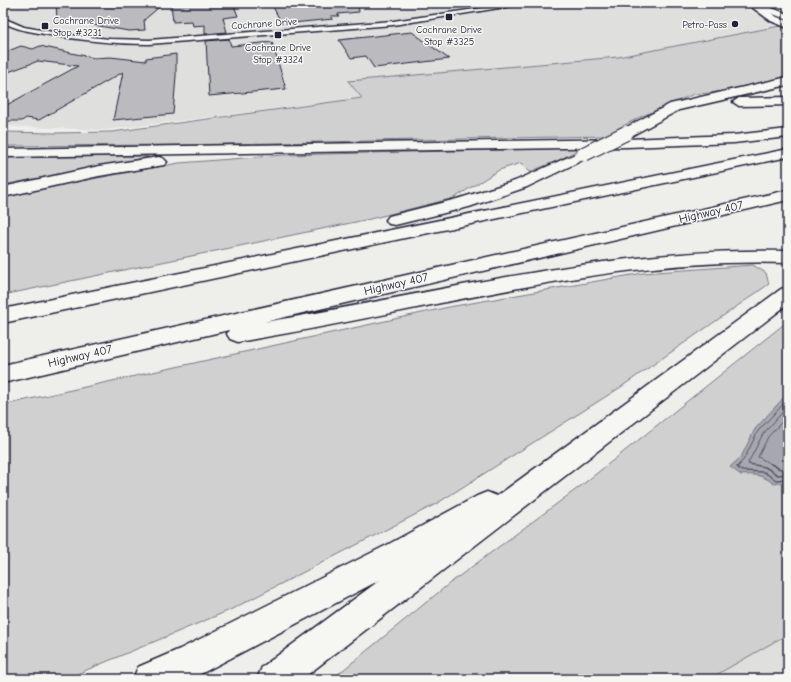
<svg xmlns="http://www.w3.org/2000/svg" width="791" height="682" viewBox="0 0 791 682" font-family="'Comic Neue',sans-serif">
<rect width="100%" height="100%" fill="#eeeeeb"/>
<filter id="ink" filterUnits="userSpaceOnUse"><feTurbulence type="fractalNoise" baseFrequency=".025" numOctaves="2"/><feDisplacementMap in="SourceGraphic" scale="8" xChannelSelector="R" yChannelSelector="G"/><feConvolveMatrix kernelMatrix="1 2 1 2 8 2 1 2 1" color-interpolation-filters="sRGB"/></filter>
<g filter="url(#ink)">
<g fill="#dfdfde">
<path d="M3,3h727l55,22 -167,32 -269,25 14,16 -258,32 -102,-4v-112l8,-1z"/>
<path d="M788,634v45h-79z"/>
</g>
<g fill="#d0d0d1" stroke="#797986">
<path d="M780,26l8,3v48l-77,16 -17,1 -54,23 -36,19 -424,9 -177,1v-14l52,1 57,-1 250,-34 -14,-17 270,-24z"/>
<path d="M581,148l-20,11 -31,13 -9,-9 -22,7 -45,28 -84,21 -367,76v-98l24,-6 152,-28 105,-8z"/>
<path d="M139,156l10,1 -146,28v-27z"/>
<path d="M753,265l13,8 3,11 -148,103 -185,117 -206,106 -165,69h-62v-274l446,-98 194,-34z"/>
<path d="M788,321v313l-79,45h-377l118,-96 132,-98z"/>
</g>
<path fill="#a7a7af" stroke="#727281" d="M788,393v89l-14,2c-11,-9 -19,-10 -33,-9l-11,-8 11,-10 14,-28z"/>
<g fill="none" stroke-linecap="round" stroke-linejoin="round">
<g stroke="#575769" stroke-width="1">
<path d="M739,465l5,-6 14,-28 30,-32"/>
<path d="M750,465l-2,-2 15,-29 25,-28"/>
<path d="M773,465l-15,-8 10,-20 20,-22"/>
</g>
<g stroke="#575769" stroke-width="1.5">
<path d="M740,464l-3,3 5,4 22,1 12,8 12,-1"/>
<path d="M749,464l16,3 13,8 10,-1"/>
<path d="M771,464l9,5 8,-1"/>
</g>
</g>
<g fill="#bbbbbf" stroke="#22223b">
<path d="M56,3h108l-20,17 1,10 -16,1 -72,-12z"/>
<path d="M171,3h62l5,13 -15,2 4,14 -22,2v-9l-12,1 -1,-5 -19,1z"/>
<path d="M271,3h87l1,9 -21,2 1,2h-8l2,3 -51,5z"/>
<path d="M412,32l37,27 -75,9 -8,-12 -15,2 -12,-18z"/>
<path d="M229,39l2,7 41,-4 14,47 -77,7 -3,-55z"/>
<path d="M21,46l12,3 7,-3 54,12 16,-1 36,4v-3l30,-4v22l-3,38 -60,6 10,-48 -84,48 -13,-2 -4,3h-19v-14l75,-41 -40,-5 -35,13v-21z"/>
</g>
<g fill="none" stroke-linecap="round" stroke-linejoin="round">
<g stroke="#22223b" stroke-width="3">
<path id="street" d="M517,3h14l-138,22 -244,19c-35,0 -70,-4 -105,-10 -14,-3 -28,-4 -41,-12v-4l21,9 46,8 40,4 39,1 244,-19z"/>
</g>
<g stroke="#22223b" stroke-width="3">
<path id="primary" d="M746,3h12l30,11v6z"/>
</g>
<g stroke="#22223b" stroke-width="3">
<g id="highway">
<path d="M746,3h11l20,14 11,4v7l-17,-7z"/>
<path d="M788,77v8l-109,25 -48,26h-10l-2,-3 2,-3 49,-26z"/>
<path d="M788,97v8l-49,1 -6,-4 6,-4z"/>
<path d="M788,129v8l-54,6 -107,4 -624,10v-8l624,-10 107,-4z"/>
<path d="M788,149v8l-785,166v-14z"/>
<path d="M584,150l5,1 2,3 -2,3 -62,30 -58,20 -74,18 -6,-1 -3,-4 3,-4 68,-17 58,-18z"/>
<path d="M159,157l5,2 3,3 -3,3 -65,11 -96,21v-10l96,-21z"/>
<path d="M788,190v10l-524,122c174,-29 347,-76 524,-71v12c-120,-4 -225,16 -342,39 -69,14 -138,28 -208,40l-8,-3 -3,-5 2,-4 -226,53v-18z"/>
<path d="M788,287v17l-486,375h-45l5,-12 118,-87 -189,99h-58l5,-12 42,-18 207,-104 90,-49 10,-4 10,4 284,-207z"/>
</g>
</g>
<use href="#street" fill="#f6f6f2" fill-rule="evenodd"/>
<use href="#primary" fill="#f6f6f2" fill-rule="evenodd"/>
<use href="#highway" fill="#f6f6f2" fill-rule="evenodd"/>
<g stroke="#22223b" stroke-width="16" stroke-linecap="butt">
<path id="highway-bridge" d="M584,154l42,-21"/>
</g>
<use href="#highway-bridge" stroke="#f6f6f2" stroke-width="14"/>
</g>
</g>
<g fill="#22223b" stroke="#f6f6f2" stroke-width="1.5">
<rect x="445" y="13" width="8" height="8" rx="2"/>
<circle cx="735" cy="24" r="4"/>
<rect x="41" y="22" width="8" height="8" rx="2"/>
<rect x="274" y="31" width="8" height="8" rx="2"/>
</g>
<g text-anchor="middle" stroke-width="3" stroke-linejoin="round" paint-order="stroke">
<g font-size="10" fill="#22223b" stroke="#f6f6f2">
<text x="53" y="24" text-anchor="start">Cochrane Drive<tspan x="53" dy="12">Stop #3231</tspan></text>
<text x="727" y="28" text-anchor="end">Petro-Pass</text>
<text x="449" y="33">Cochrane Drive<tspan x="449" dy="12">Stop #3325</tspan></text>
<text x="278" y="51">Cochrane Drive<tspan x="278" dy="12">Stop #3324</tspan></text>
</g>
<g font-size="10" fill="#22223b" stroke="#f6f6f2">
<text transform="translate(264 23) rotate(-4)" y="4">Cochrane Drive</text>
</g>
<g font-size="12" fill="#22223b" stroke="#f6f6f2">
<text transform="translate(711 212) rotate(-13)" y="4">Highway 407</text>
<text transform="translate(396 284) rotate(-13)" y="4">Highway 407</text>
<text transform="translate(80 356) rotate(-13)" y="4">Highway 407</text>
</g>
</g>
<rect width="791" height="682" fill="none" stroke="#f6f6f2" stroke-width="16"/>
<rect x="8" y="8" width="775" height="666" fill="none" stroke="#22223b" stroke-width="1.5" filter="url(#ink)"/>
</svg>
